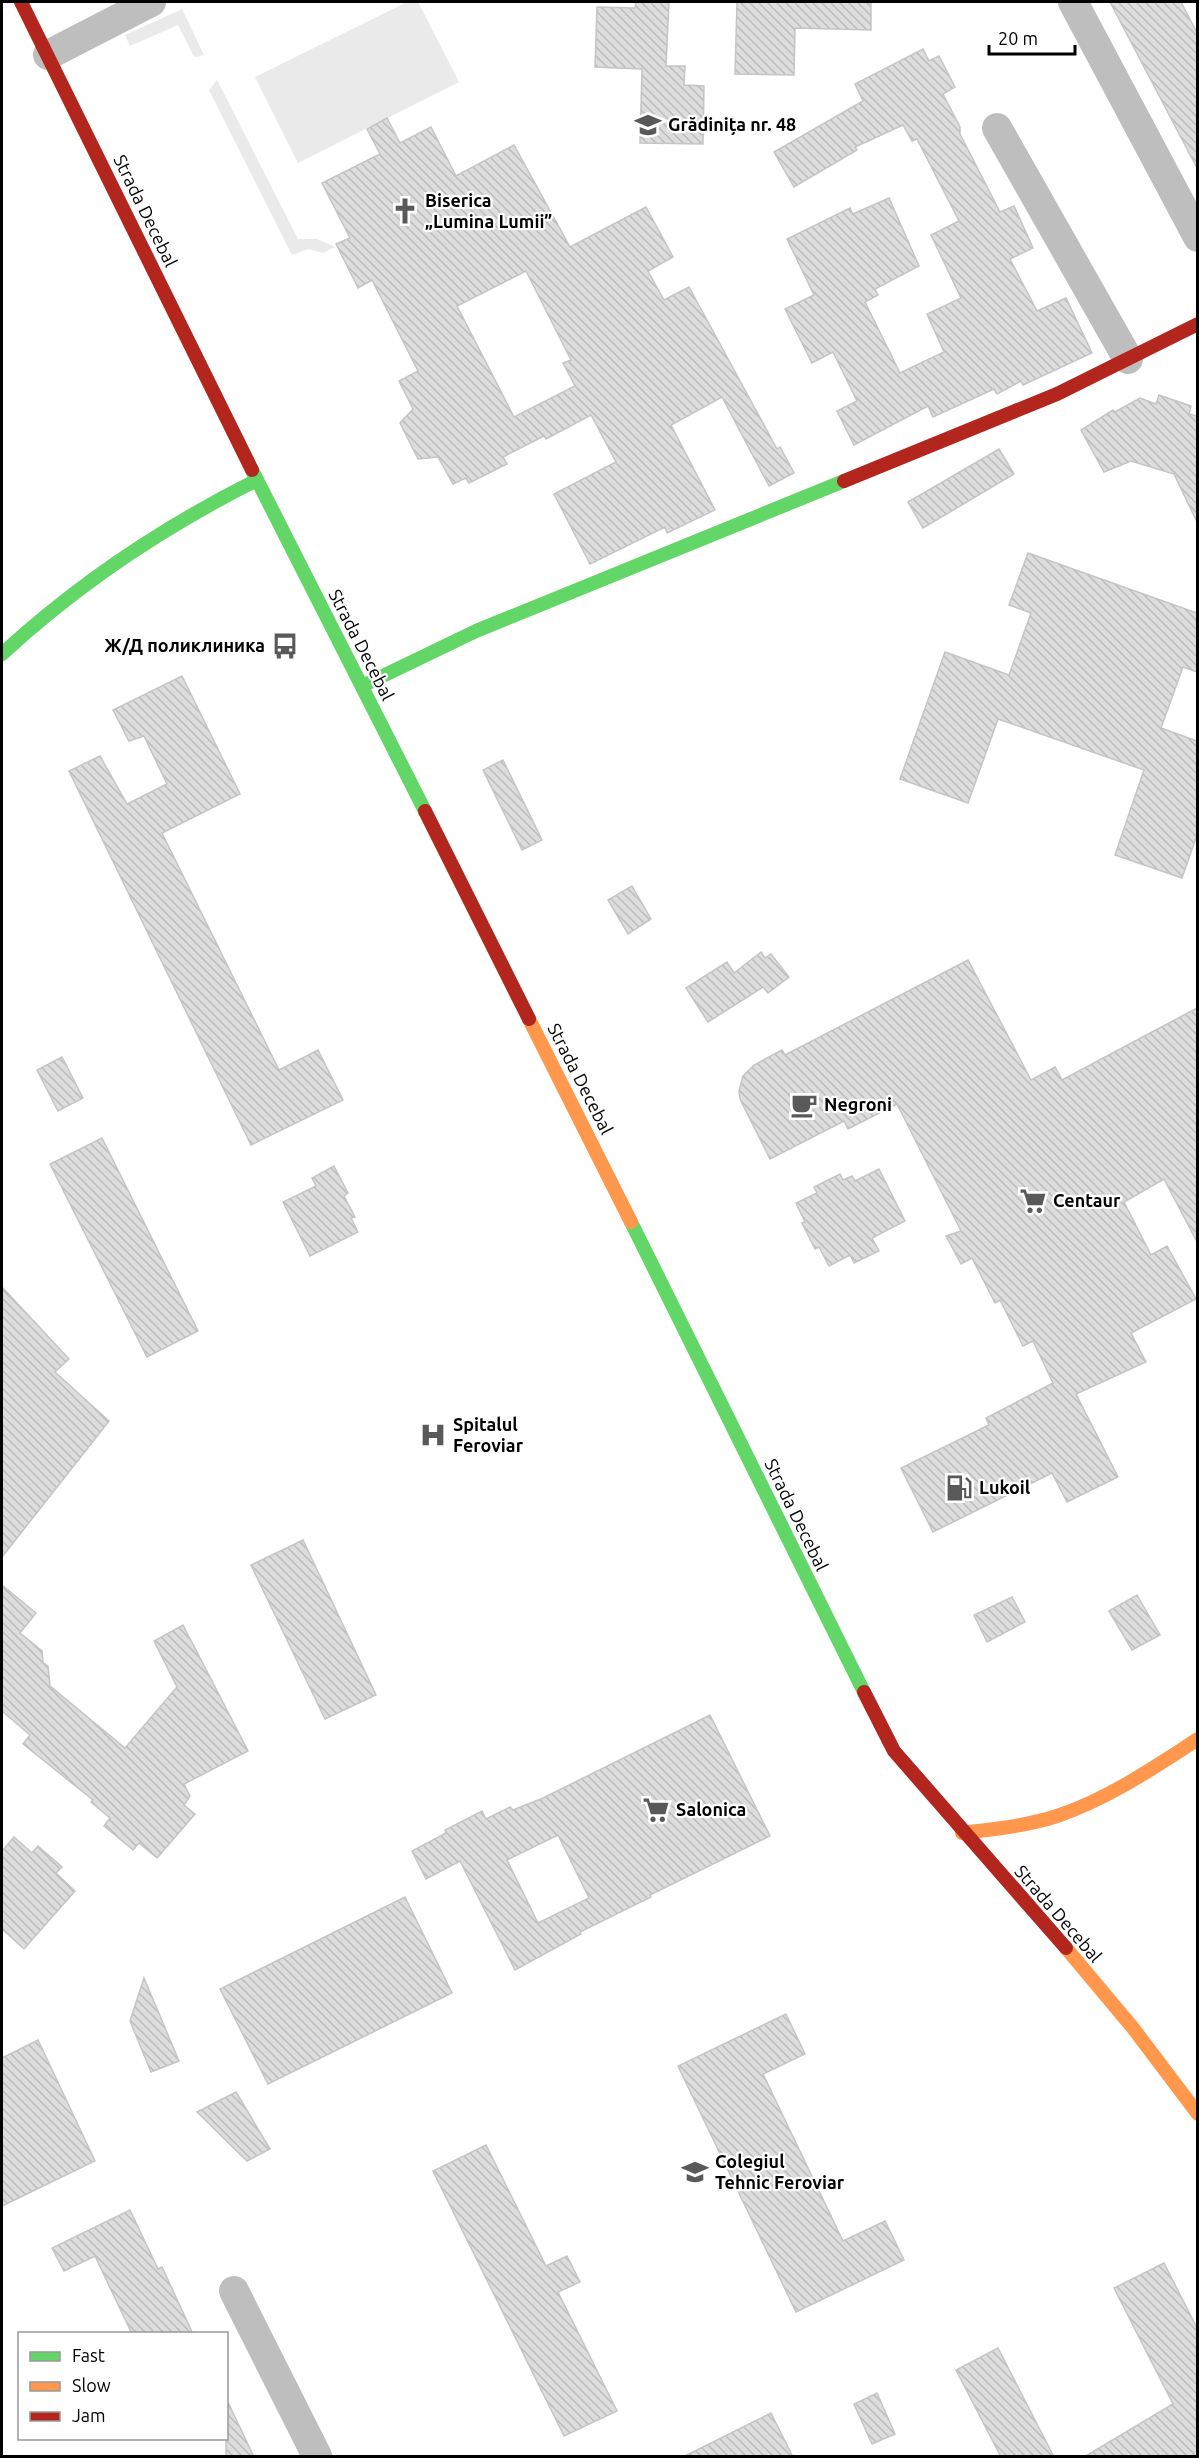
<svg xmlns="http://www.w3.org/2000/svg" width="1199" height="2458" viewBox="0 0 1199 2458" font-family="Ubuntu,sans-serif">
<defs>
<pattern id="building-back-hatch" width="6" height="6" patternUnits="userSpaceOnUse" patternTransform="scale(1.5)"><rect width="6" height="6" fill="#ddd"/><path d="M-1 5l2 2M0 0l6 6M5-1l2 2" fill="none" stroke="#bcbcbc"/></pattern>
</defs>
<rect width="100%" height="100%" fill="#fff"/>
<g fill="#eaeaea">
<path d="M407,2h11l41,80 -161,81 -43,-86z"/>
<path d="M182,9l22,46 -8,2 -3,-2 -15,-30 -48,21 -5,-11z"/>
<path d="M217,80l81,159h19l18,8 -12,6 -15,-4 -16,6 -83,-165z"/>
</g>
<g fill="url(#building-back-hatch)" stroke="#c5c5c5" stroke-width="1.5" fill-rule="evenodd">
<path d="M636,2h33l-3,64h19l-1,19 20,1 -1,58 -63,-1 2,-74 -47,-2 2,-60 38,1z"/>
<path d="M737,2h134v28l-76,-2 -1,47 -59,-1z"/>
<path d="M1110,2h71l16,31v135z"/>
<path d="M923,49l6,12 10,-5 16,31 -12,7 17,33v7l40,78 14,-6 19,42 -23,11 27,52 29,-13 26,55 -69,32 -2,-4 -24,13 -3,-5 -61,28 -5,-11 -74,39 -17,-34 20,-10 -24,-49 -21,11 -27,-54 29,-14 -27,-56 63,-31 3,6 36,-16 30,68 -44,23 3,6 -13,7 35,71 44,-21 -17,-38 34,-16 -30,-63 28,-14 -42,-82 -5,2 -9,-16 -48,22 2,3 -63,37 -20,-35 89,-51 -8,-17z"/>
<path d="M387,118l13,25 31,-16 25,49 58,-31 56,102 76,-40 27,50 -25,14 16,29 25,-13 88,162 3,-2 14,26 -25,13 -47,-89 -51,28 44,85 -48,23 -2,-6 -75,37 -36,-70 62,-32 -25,-47 -45,24 -2,-3 -41,21 4,7 -38,19 -3,-5 -13,6 -15,-27 -20,2 -18,-36 13,-14 -14,-28 19,-10 -46,-91 -14,8 -22,-44 14,-6 -28,-55 58,-29 -13,-25zM526,271l45,89 -8,3 12,23 -61,31 -57,-111z"/>
<path d="M1159,395l32,11 -2,8 8,2v106l-23,-48 -43,-13 -27,11 -23,-42 32,-20 2,2 25,-14 16,6z"/>
<path d="M999,449l15,25 -91,54 -15,-26z"/>
<path d="M1028,553l169,60v59l-14,-5 -22,61 36,13v94l-15,43 -67,-23 29,-85 -146,-51 -30,84 -68,-24 45,-127 64,23 22,-62 -22,-8z"/>
<path d="M182,676l58,118 -78,39 117,237 39,-20 25,50 -92,45 -182,-374 31,-15 27,48 40,-20 -23,-48 -15,5 -16,-31z"/>
<path d="M503,760l39,80 -20,10 -39,-80z"/>
<path d="M632,886l19,33 -23,15 -20,-34z"/>
<path d="M761,952l4,6 6,-4 18,23 -21,16 -5,-6 -55,35 -22,-34 41,-26 7,11z"/>
<path d="M968,960l63,120 24,-13 7,13 135,-72v234l-33,-63 -40,23 27,53 16,-9 29,53 -65,34 15,29 -70,32 42,83 -51,25 -15,-29 -119,59 -32,-64 88,-43 -3,-7 67,-35 -20,-42 -10,5 -23,-46 -5,3 -23,-45 -11,6 -15,-28 15,-5 -64,-127 -49,25 -4,-8 -74,38 -30,-60 -1,-8 4,-15 11,-11 28,-15 3,5z"/>
<path d="M62,1057l21,41 -25,13 -21,-41z"/>
<path d="M102,1138l96,193 -51,26 -97,-193z"/>
<path d="M334,1166l14,27 -4,3 11,21 -4,1 7,14 -48,24 -27,-54 33,-16 -4,-8z"/>
<path d="M879,1169l26,52 -33,17 7,13 -25,12 -4,-8 -21,11 -10,-19 -4,2 -13,-26 3,-1 -9,-19 21,-10 -3,-6 26,-13 3,6 9,-4 3,5z"/>
<path d="M2,1287l67,72 -14,13 54,49 -107,136z"/>
<path d="M303,1540l73,155 -51,24 -74,-154z"/>
<path d="M2,1585l34,28 -16,20 22,18 1,12 5,3 2,20 75,62 52,-61 -23,-46 29,-16 65,126 -64,33 6,12 -6,9 11,9 -38,44 -18,-15 -6,7 -29,-24 6,-8 -19,-16 2,-2 -70,-56 7,-9 -28,-24z"/>
<path d="M1137,1595l23,40 -28,15 -23,-39z"/>
<path d="M1012,1597l13,25 -38,20 -13,-27z"/>
<path d="M710,1715l60,121 -120,59 1,2 -71,35 1,2 -66,36 -55,-109 -34,18 -14,-28 34,-18 -1,-3 37,-19 4,8 24,-12 3,3 30,-12zM558,1835l31,63 -51,25 -31,-63z"/>
<path d="M14,1837l18,16 6,-7 24,21 -6,6 19,18 -51,58 -22,-20v-78z"/>
<path d="M405,1897l47,96 -184,91 -48,-95z"/>
<path d="M144,1978l35,83 -28,11 -21,-51z"/>
<path d="M786,2014l19,40 -42,20 80,167 42,-20 19,39 -108,52 -118,-246z"/>
<path d="M38,2040l57,121 -93,45v-148z"/>
<path d="M236,2092l34,57 -23,12 -50,-49z"/>
<path d="M486,2145l60,121 21,-10 13,26 -22,10 59,119 -53,25 -131,-265z"/>
<path d="M130,2210l28,59 4,-2 31,67h-61l-37,-78 -31,15 -12,-23z"/>
<path d="M1164,2263l33,65v129h-113l89,-53 -59,-116z"/>
<path d="M998,2348l56,109h-53l-45,-87z"/>
<path d="M877,2393l18,41 -23,10 -18,-40z"/>
<path d="M226,2398l28,59h-28z"/>
<path d="M771,2413l22,44h-110z"/>
</g>
<g fill="none" stroke-linecap="round" stroke-linejoin="round">
<g stroke="#bebebe" stroke-width="30">
<path d="M1073,2l125,235"/>
<path d="M48,55l103,-53"/>
<path d="M997,128l131,231"/>
<path d="M234,2291l83,165"/>
</g>
<g stroke="#63d668" stroke-width="14">
<path d="M252,470l173,341"/>
<path d="M2,654c77,-71 161,-127 255,-174"/>
<path d="M362,686l114,-55 368,-150"/>
<path d="M631,1222l233,470"/>
</g>
<g stroke="#ff974d" stroke-width="14">
<path d="M529,1019l102,203"/>
<path d="M962,1833c32,-4 64,-7 95,-17 51,-17 96,-48 141,-77"/>
<path d="M1066,1948l67,80 65,86"/>
</g>
<g stroke="#b3261e" stroke-width="14">
<path d="M21,2l231,468"/>
<path d="M844,481l213,-87 141,-70"/>
<path d="M425,811l104,208"/>
<path d="M864,1692l30,59 172,197"/>
</g>
</g>
<defs>
<g id="school-bare" transform="scale(2.07)"><path d="M0-5L7-2L0 1L-7-2ZM-4 1L0 2.5L4 1V4Q0 6-4 4Z" fill="#595959" stroke="#fff" stroke-width="2.5" paint-order="stroke"/></g>
<g id="church-bare" transform="scale(2.07)"><path d="M-1.2-6h2.4v3.5h3.3v2.4h-3.3V6h-2.4V-.1h-3.3v-2.4h3.3Z" fill="#595959" stroke="#fff" stroke-width="2.5" paint-order="stroke"/></g>
<g id="bus-bare" transform="scale(2.07)"><path d="M-5-6H5V4H4V6H2V4H-2V6H-4V4H-5ZM-3.5-4V0h7V-4ZM-3.5 1.2v1.5H-2V1.2ZM2 1.2v1.5H3.5V1.2Z" fill="#595959" stroke="#fff" stroke-width="2.5" paint-order="stroke"/></g>
<g id="cafe-bare" transform="scale(2.07)"><path d="M-5.5-4.5H6V0H3Q3 3.5 0 3.5H-2.5Q-5.5 3.5-5.5 0ZM3-3.2v2h1.7v-2ZM-6 4.5H4V6H-6Z" fill="#595959" stroke="#fff" stroke-width="2.5" paint-order="stroke"/></g>
<g id="supermarket-bare" transform="scale(2.07)"><path d="M-6-5.5h2.5l.6 2H6L4.5 2H-2.5L-4.4-4H-6ZM-1.5 3.2a1.3 1.3 0 1 0 .1 0ZM3 3.2a1.3 1.3 0 1 0 .1 0Z" fill="#595959" stroke="#fff" stroke-width="2.5" paint-order="stroke"/></g>
<g id="hospital-bare" transform="scale(2.07)"><path d="M-5-5h3v3.5h4V-5h3V5h-3V1.5h-4V5h-3Z" fill="#595959" stroke="#fff" stroke-width="2.5" paint-order="stroke"/></g>
<g id="fuel-bare" transform="scale(2.07)"><path d="M-5.5-6h7V0h2V4h1.3V-2.5L3-4.5l.8-.8L6-3V5H2.5V1h-1V6h-7ZM-4.2-4.7v3.2H.2V-4.7Z" fill="#595959" stroke="#fff" stroke-width="2.5" paint-order="stroke"/></g>
<g id="university-bare" transform="scale(2.07)"><path d="M0-5L7-2L0 1L-7-2ZM-4 1L0 2.5L4 1V4Q0 6-4 4Z" fill="#595959" stroke="#fff" stroke-width="2.5" paint-order="stroke"/></g>
</defs>
<g fill-rule="evenodd">
<use href="#school-bare" x="648" y="125"/>
<use href="#church-bare" x="405" y="211"/>
<use href="#bus-bare" x="285" y="646"/>
<use href="#cafe-bare" x="804" y="1105"/>
<use href="#supermarket-bare" x="1033" y="1201"/>
<use href="#hospital-bare" x="433" y="1435"/>
<use href="#fuel-bare" x="959" y="1488"/>
<use href="#supermarket-bare" x="656" y="1810"/>
<use href="#university-bare" x="695" y="2172"/>
</g>
<g text-anchor="middle" stroke-width="4.5" stroke-linejoin="round" paint-order="stroke">
<g font-size="18" font-weight="bold" fill="#000" stroke="#fff" text-anchor="start">
<text x="668" y="131">Grădinița nr. 48</text>
<text x="425" y="207">Biserica<tspan x="425" dy="21">„Lumina Lumii”</tspan></text>
<text x="265" y="652" text-anchor="end">Ж/Д поликлиника</text>
<text x="824" y="1111">Negroni</text>
<text x="1053" y="1207">Centaur</text>
<text x="453" y="1431">Spitalul<tspan x="453" dy="21">Feroviar</tspan></text>
<text x="979" y="1494">Lukoil</text>
<text x="676" y="1816">Salonica</text>
<text x="715" y="2168">Colegiul<tspan x="715" dy="21">Tehnic Feroviar</tspan></text>
</g>
<g font-size="18" fill="#000" stroke="#fff">
<text transform="translate(145 211) rotate(64)" y="6">Strada Decebal</text>
<text transform="translate(361 645) rotate(63)" y="6">Strada Decebal</text>
<text transform="translate(580 1079) rotate(63)" y="6">Strada Decebal</text>
<text transform="translate(796 1515) rotate(64)" y="6">Strada Decebal</text>
<text transform="translate(1058 1914) rotate(49)" y="6">Strada Decebal</text>
</g>
</g>
<rect width="1199" height="2458" fill="none" stroke="#000000" stroke-width="6"/>
<rect x="18" y="2332" width="210" height="108" fill="#ffffff" stroke="#999999" stroke-width="1.5"/>
<rect x="30" y="2352" width="30" height="9" fill="#63d668" stroke="#999999" stroke-width="1.5"/>
<text x="72" y="2362" font-size="18" fill="#000000">Fast</text>
<rect x="30" y="2382" width="30" height="9" fill="#ff974d" stroke="#999999" stroke-width="1.5"/>
<text x="72" y="2392" font-size="18" fill="#000000">Slow</text>
<rect x="30" y="2412" width="30" height="9" fill="#b3261e" stroke="#999999" stroke-width="1.5"/>
<text x="72" y="2422" font-size="18" fill="#000000">Jam</text>
<path d="M989 45v9h86v-9" fill="none" stroke="#000000" stroke-width="3"/>
<text x="998" y="45" font-size="18" fill="#000000" stroke="#ffffff" stroke-width="4.5" paint-order="stroke">20 m</text>
</svg>
